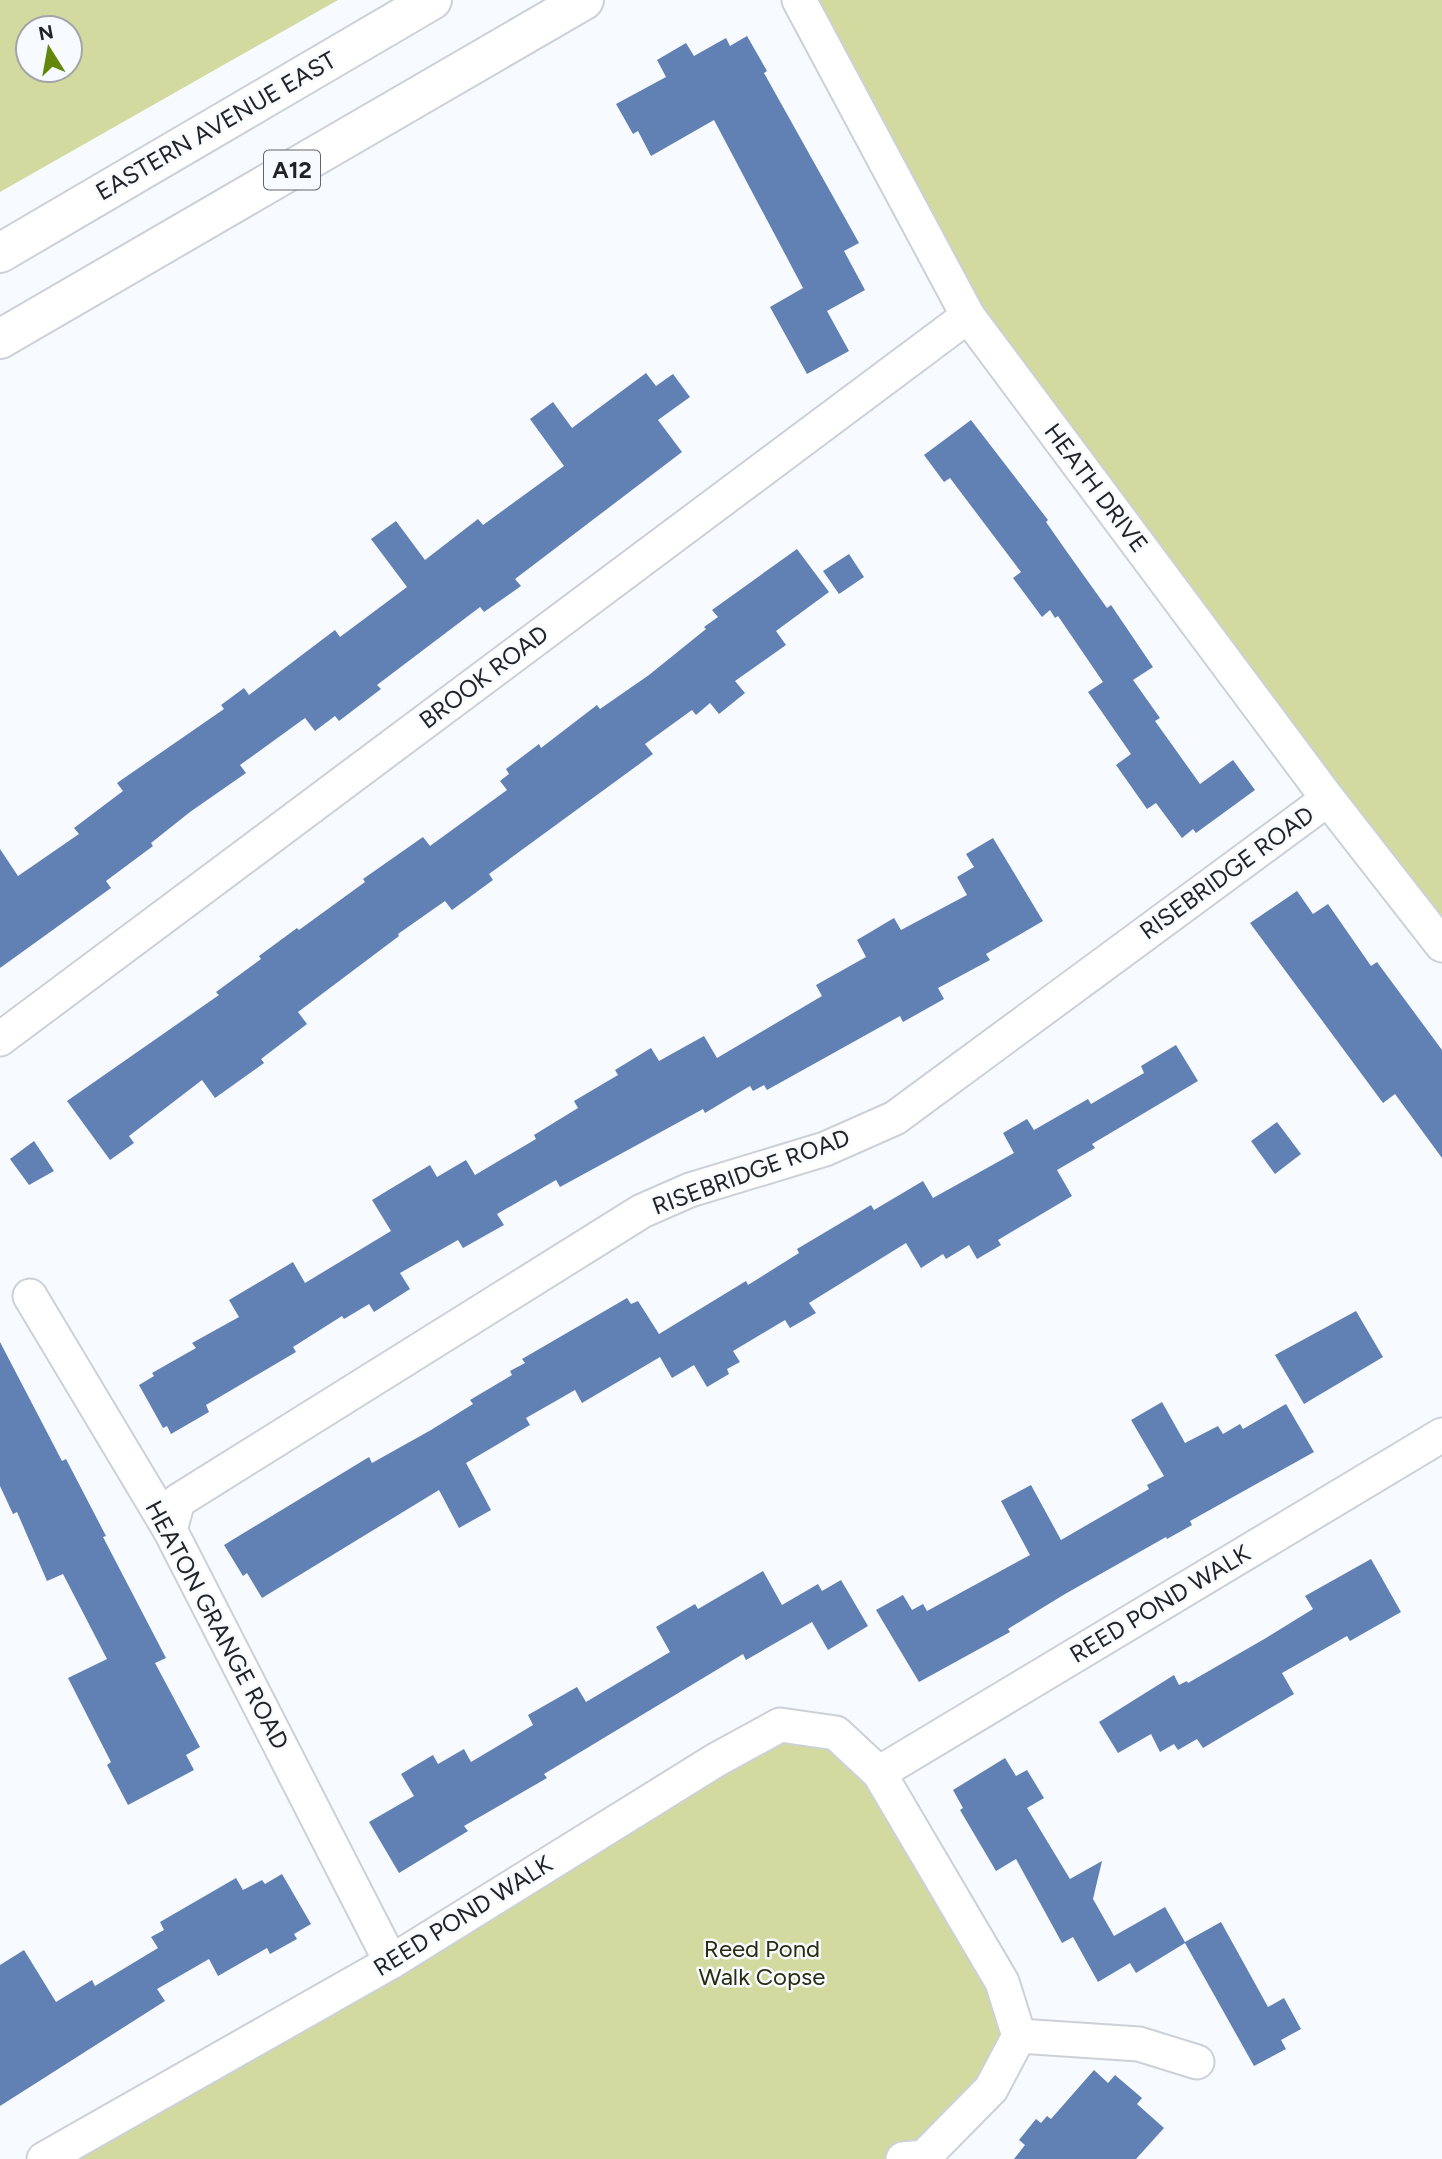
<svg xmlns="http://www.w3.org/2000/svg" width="1442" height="2159" viewBox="0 0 1442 2159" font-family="Figtree,sans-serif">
<rect width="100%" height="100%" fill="#f7fafe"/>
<g fill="#d3daa0" fill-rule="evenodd">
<path d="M0,0h338l-338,192zM28,28h42v42h-42z"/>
<path d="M799,0h643v945l-474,-629z"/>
<path d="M780,1725l56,8 183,303 -116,123h-859z"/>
</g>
<g fill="#6180b4">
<path d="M747,36l20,35 -3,2 95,170 -15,8 21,39 -38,21 22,40 -42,23 -37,-67 33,-19 -89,-168 -63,36 -13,-25 -5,3 -17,-30 50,-27 -9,-17 29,-17 8,13 32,-18 4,8z"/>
<path d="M646,373l10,13 17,-12 17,23 -32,23 24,32 -167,127 6,7 -37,26 -4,-5 -103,78 4,4 -42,32 -4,-5 -20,15 -10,-13 -65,47 6,8 -56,39 -39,31 2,3 -47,35 5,7 -111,80v-119l18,27 61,-42 -5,-6 49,-37 -6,-8 107,-74 -3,-4 23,-17 5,7 86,-65 5,7 67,-50 -36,-48 25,-18 29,39 53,-41 5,6 81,-59 -34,-47 23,-17 19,26z"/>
<path d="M971,420l77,100 -2,2 21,30 40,56 4,-3 42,62 -20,13 27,38 -5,3 45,63 33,-24 22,30 -59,43 -3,-4 -11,9 -26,-35 -9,6 -31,-44 15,-11 -43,-62 15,-10 -45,-66 -3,2 -5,-8 -8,7 -29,-39 8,-6 -71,-94 -6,4 -20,-27z"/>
<path d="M797,549l32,43 -53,39 10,14 -51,36 10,12 -26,21 -9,-11 -14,12 -4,-5 -47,34 8,10 -164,120 4,6 -41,30 -7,-9 -47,33 1,2 -101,76 9,12 -46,35 3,4 -49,35 -13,-18 -73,56 5,7 -24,17 -43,-59 152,-106 -3,-3 45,-33 -2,-3 38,-28 2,2 66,-48 -2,-3 60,-42 7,9 77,-56 -7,-9 9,-7 -3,-5 33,-25 2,4 56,-43 3,4 49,-34 57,-46 -2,-2 14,-10 -6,-7z"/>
<path d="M849,554l15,23 -25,17 -16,-23z"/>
<path d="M993,838l50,83 -57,33 4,6 -52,28 6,11 -41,23 -3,-6 -133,74 -3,-5 -11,6 -3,-5 -45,27 -2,-4 -143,78 -4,-7 -59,34 7,11 -41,23 -5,-8 -58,33 10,16 -36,23 -5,-8 -25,15 -2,-3 -49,31 3,5 -90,53 3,7 -38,22 -4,-8 -4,2 -24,-43 15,-9 -2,-3 44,-25 -4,-5 47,-26 -10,-17 64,-38 12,21 86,-52 -19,-31 58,-35 7,12 29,-17 9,15 61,-36 -2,-4 44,-27 -4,-7 44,-26 -3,-5 36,-22 8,13 45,-25 13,22 105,-62 -6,-11 50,-28 -9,-17 37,-22 7,12 66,-35 -10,-18 17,-10 -8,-13z"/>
<path d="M1297,891l16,23 15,-10 43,62 6,-4 65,88v108l-47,-64 -12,9 -133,-180z"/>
<path d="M1176,1045l22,36 -106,63 3,4 -38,22 15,26 -74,44 3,5 -24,14 -8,-14 -23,14 -3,-5 -22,14 -15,-25 -97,60 7,10 -26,15 -5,-8 -52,31 7,11 -13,7 2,5 -22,13 -13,-22 -22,13 -12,-21 -78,46 -7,-13 -49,28 4,7 -64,38 25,47 -32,18 -20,-38 -177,108 -15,-25 -4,3 -19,-31 145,-88 3,6 59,-33 42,-26 -3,-4 42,-25 -2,-4 15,-8 -3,-4 105,-61 4,6 7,-3 21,33 87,-53 2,4 51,-32 -2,-4 74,-44 3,5 49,-29 10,17 81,-45 -11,-20 24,-14 7,11 54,-31 3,5 53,-31 -3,-7z"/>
<path d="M1277,1122l24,32 -26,20 -24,-33z"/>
<path d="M34,1141l20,30 -25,14 -19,-26z"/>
<path d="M1356,1311l27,46 -79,47 -29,-49z"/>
<path d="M0,1342l62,119 4,-2 40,77 -3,1 63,121 -11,5 45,84 -14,8 8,15 -66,35 -21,-40 4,-3 -43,-84 39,-19 -44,-85 -16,7 -30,-69 -4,2 -13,-28z"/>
<path d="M1162,1402l23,41 33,-17 5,8 17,-10 3,5 43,-25 28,48 -124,69 2,4 -25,14 -1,-2 -101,57 -57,35 2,3 -91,50 -43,-72 27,-15 9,15 11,-6 4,7 103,-56 -29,-54 30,-16 30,55 88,-51 -2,-4 17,-9 -33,-56z"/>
<path d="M1371,1559l30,53 -51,29 -3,-5 -65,37 12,21 -91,54 -6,-9 -19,11 -4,-6 -14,8 -9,-18 -33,19 -19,-31 75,-47 5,10 8,-4 1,2 78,-45 47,-29 -8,-13z"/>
<path d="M763,1571l19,34 36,-21 4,7 19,-11 27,46 -40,24 -16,-28 -66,38 -3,-6 -199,120 3,4 -83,48 4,5 -69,42 -30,-51 45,-26 -13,-22 32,-19 5,9 26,-15 7,13 62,-37 -5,-10 49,-28 9,15 84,-50 -14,-25 39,-23 3,5z"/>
<path d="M1005,1758l11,18 11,-6 17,28 -17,10 43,71 32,-18 -9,38 21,37 51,-29 20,35 36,-20 47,85 16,-9 17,31 -20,11 5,9 -32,17 -69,-123 -49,30 -6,-10 -32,19 -25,-45 -11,6 -46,-84 -20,12 -36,-61 3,-2 -10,-18z"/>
<path d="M282,1874l29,50 -17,10 3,5 -27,15 -3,-6 -49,28 -9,-17 -52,30 8,12 -165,105v-141l24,-15 32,52 36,-22 3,6 63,-38 -7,-11 13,-7 -4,-8 76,-44 7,12 19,-10 3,4z"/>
<path d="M1094,2070l14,13 7,-8 27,23 -5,6 27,24 -28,31h-122l11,-14 -6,-5 17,-21 5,4 6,-7 4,3z"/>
</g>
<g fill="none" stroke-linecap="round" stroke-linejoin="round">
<g stroke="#ccd1d8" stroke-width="37">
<g id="minor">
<path d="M799,0l169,316 360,483 114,146"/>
<path d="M0,1039l968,-723"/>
<path d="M30,1296l140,234 221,432"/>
<path d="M170,1530l8,-29 464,-290 48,-21 135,-41 70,-31 433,-319"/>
<path d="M879,1773l123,209 17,54 -28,53 -67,68 -21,2"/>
<path d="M1019,2036l120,8 58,18"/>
<path d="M44,2159l347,-197 325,-202 64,-35 56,8 43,40 563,-338"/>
</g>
</g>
<g stroke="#ccd1d8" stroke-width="42">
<g id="trunk">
<path d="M0,253l432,-253"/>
<path d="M0,339l584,-339"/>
</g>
</g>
<use href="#minor" stroke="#fff" stroke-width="33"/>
<use href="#trunk" stroke="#fff" stroke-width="38"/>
</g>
<g text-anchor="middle" stroke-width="5" stroke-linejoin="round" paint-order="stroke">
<rect fill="#f7fafe" stroke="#626467" stroke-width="2" x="264" y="150.5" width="56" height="39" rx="5"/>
<g font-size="23" font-weight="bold" fill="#222326">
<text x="292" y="178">A12</text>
</g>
<g font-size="24" fill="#222326" stroke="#f7fafe">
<text transform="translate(216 126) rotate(-30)" y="8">EASTERN AVENUE EAST</text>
<text transform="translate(1096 488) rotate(53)" y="8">HEATH DRIVE</text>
<text transform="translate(484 677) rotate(-37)" y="8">BROOK ROAD</text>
<text transform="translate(1227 873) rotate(-36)" y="8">RISEBRIDGE ROAD</text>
<text transform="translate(751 1172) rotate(-20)" y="8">RISEBRIDGE ROAD</text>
<text transform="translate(1160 1604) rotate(-31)" y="8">REED POND WALK</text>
<text transform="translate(217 1625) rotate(62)" y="8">HEATON GRANGE ROAD</text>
<text transform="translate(463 1916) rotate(-32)" y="8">REED POND WALK</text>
</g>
<g font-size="24" fill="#2a2c0f" stroke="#f7fafe">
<text x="762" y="1957">Reed Pond<tspan x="762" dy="28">Walk Copse</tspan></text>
</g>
</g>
<g transform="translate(49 49) rotate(349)"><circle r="33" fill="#f7fafe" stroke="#a2a4a8" stroke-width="2"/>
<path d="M0-5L12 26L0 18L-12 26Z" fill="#63870b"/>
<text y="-10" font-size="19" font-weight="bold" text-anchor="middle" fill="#222326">N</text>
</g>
</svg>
